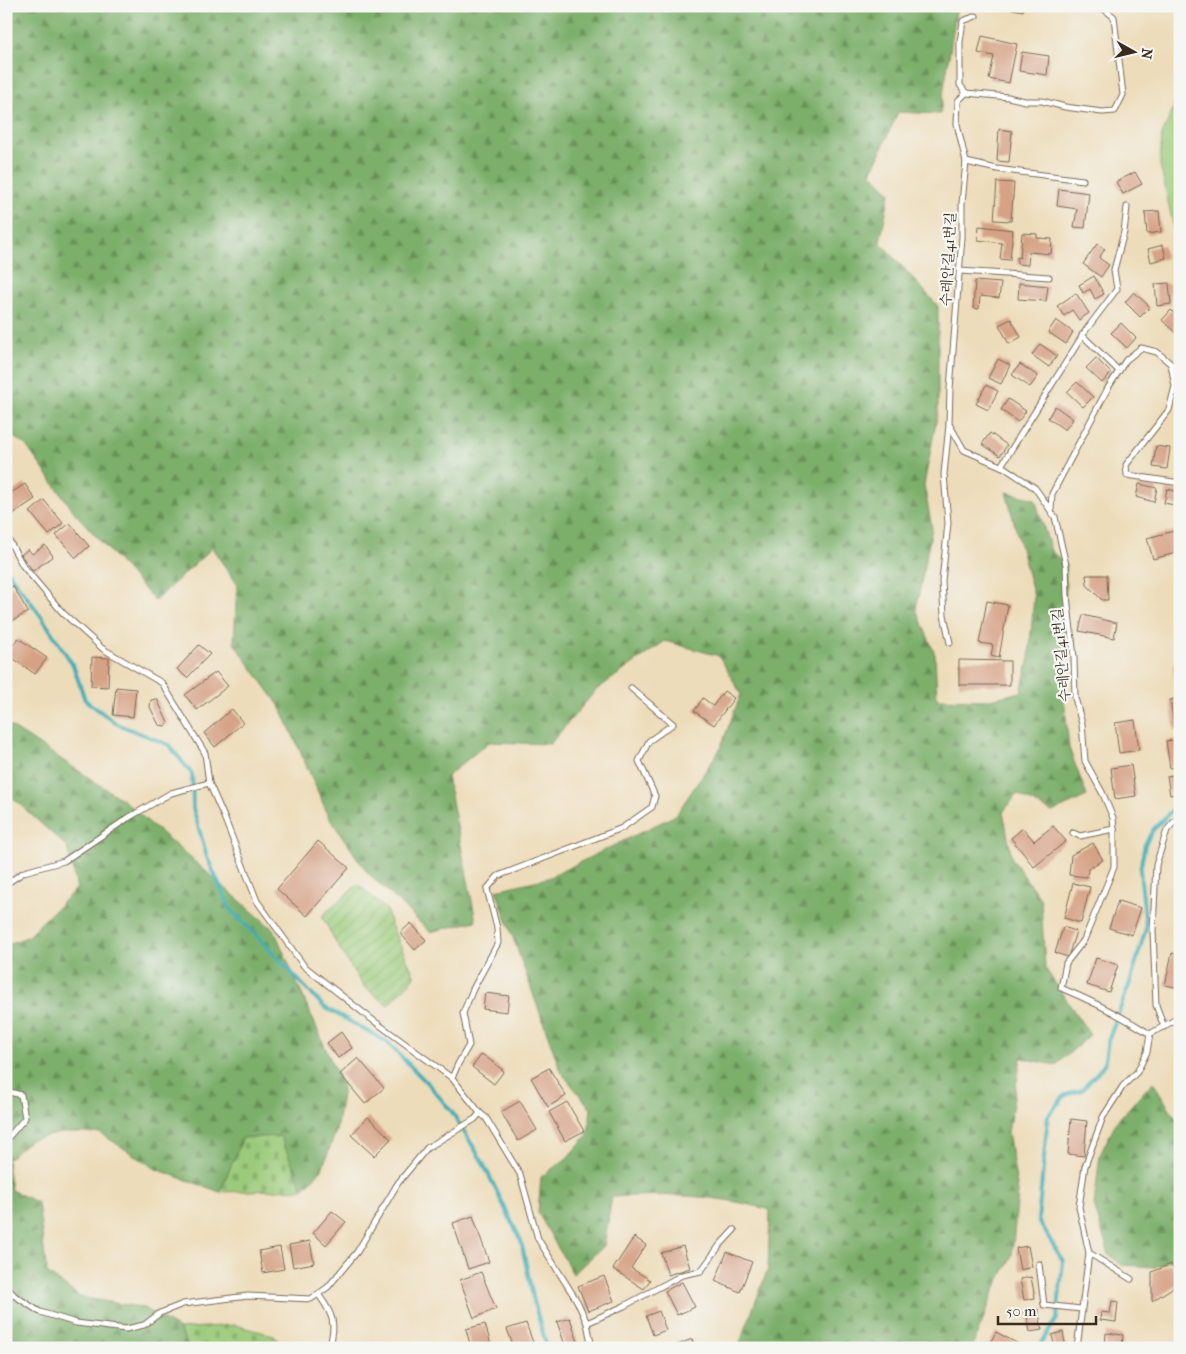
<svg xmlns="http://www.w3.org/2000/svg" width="1186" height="1354" viewBox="0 0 1186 1354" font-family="'IM FELL French Canon','Noto Serif KR',serif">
<defs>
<pattern id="forest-firs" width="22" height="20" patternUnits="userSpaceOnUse" patternTransform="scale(1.25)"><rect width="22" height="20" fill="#7caf6a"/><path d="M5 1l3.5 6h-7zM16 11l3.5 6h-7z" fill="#678f57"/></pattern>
<pattern id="cemetery-stones" width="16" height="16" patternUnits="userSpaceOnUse" patternTransform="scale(1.25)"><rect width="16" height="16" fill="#9bcb7a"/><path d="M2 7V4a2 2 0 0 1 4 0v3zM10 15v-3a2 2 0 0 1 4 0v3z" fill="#86ae69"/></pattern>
<pattern id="garden-furrows" width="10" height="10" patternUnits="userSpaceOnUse" patternTransform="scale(1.25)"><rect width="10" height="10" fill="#9bcb7a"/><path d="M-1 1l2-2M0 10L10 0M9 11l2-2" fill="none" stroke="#86ae69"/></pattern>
</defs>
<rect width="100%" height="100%" fill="#f6f6f2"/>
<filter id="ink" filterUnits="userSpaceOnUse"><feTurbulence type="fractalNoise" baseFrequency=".02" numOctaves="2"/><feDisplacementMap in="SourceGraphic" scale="10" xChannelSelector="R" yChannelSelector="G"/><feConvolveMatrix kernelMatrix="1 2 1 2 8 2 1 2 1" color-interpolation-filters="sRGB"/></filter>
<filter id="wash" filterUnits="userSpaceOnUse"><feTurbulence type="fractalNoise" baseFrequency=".0096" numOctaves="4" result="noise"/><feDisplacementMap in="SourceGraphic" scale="20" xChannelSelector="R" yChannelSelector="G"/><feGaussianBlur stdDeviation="1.12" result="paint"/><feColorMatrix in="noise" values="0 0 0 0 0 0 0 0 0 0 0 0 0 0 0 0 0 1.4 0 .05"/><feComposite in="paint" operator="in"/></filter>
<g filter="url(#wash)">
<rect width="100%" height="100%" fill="#eddcb9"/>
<path fill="#9bcb7a" stroke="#6b7a4c" d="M1180,83v174l-20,-93 2,-29 13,-31z"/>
<g fill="url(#forest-firs)" stroke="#5c6c44">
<path d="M6,6h951l-17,108 -42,-2 -27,61 19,19 -10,50 58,64v105l-14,74 8,43 -16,81 19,45 2,45 49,1 35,-8 8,-34 5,-61 -28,-105 29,7 16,52 15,14 -2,132 5,51 18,48 -35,16 -35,-18 -14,18 9,47 29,41 4,68 45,67 -34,30 -35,-7 -13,74 10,60 -6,63 -17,34 -23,59h-234l30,-79 2,-59c-55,-16 -102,-16 -158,-13l-8,49 -31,28 -35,-61 3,-36 26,-19 21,-24 3,-25 -30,-37 -65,-182 52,-12 128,-63 44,-66 21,-55 -22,-38 -54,-15 -69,49 -46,54 -61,-2 -42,34 29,145 -46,11 -63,-60 -38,-55 -48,-109 -47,-65 3,-59 -25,-36 -57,53 -80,-88 -50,-69 -19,-11z"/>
<path d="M6,723l117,77 151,130 69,158 -7,43 -14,38 -19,20 -23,-53 -37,2 -23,54 -64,-23 -56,-36h-39l-31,7 -23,20 4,30 27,13 9,70 33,24 64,11 35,21 10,19h-183v-403l21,-8 50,-49 -10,-41 -61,-55z"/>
<path d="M1153,1082l22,35 5,3v147l-9,-7 -16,7 -33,-2 -13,-10 -15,-50 6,-50 16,-33z"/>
</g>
<g fill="url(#cemetery-stones)" stroke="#6b7a4c">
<path d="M280,1136l23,53 -83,3 23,-54z"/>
<path d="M235,1325l38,10 10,11v2h-94l-10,-19z"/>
</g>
<path fill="url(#garden-furrows)" stroke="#6b7a4c" d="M358,884l29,26 3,13 25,54 -27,28 -25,-19 -27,-43 -14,-27z"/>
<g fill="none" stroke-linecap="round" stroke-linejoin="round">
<g stroke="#3caeb5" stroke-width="4">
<path d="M6,569l35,47 32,49 12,35 32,24 52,21 23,29 1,34 14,49 23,52 25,25 69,73 63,35 43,44 22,26 30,49 39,80 13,61 13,46"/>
<path d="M1038,1348l19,-29 6,-58 -25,-41 10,-104 17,-21 17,-5 22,-25 4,-24 23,-61 15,-52 -6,-58 5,-26 8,-14 22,-23 5,-1"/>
</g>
</g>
<g id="blocks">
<g fill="#d6a286">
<path d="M997,6h27l-1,5z"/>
<path d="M982,36l35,8 -8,39 -20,-4 5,-23 -16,-3z"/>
<path d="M1022,52l27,4 -2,19 -28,-4z"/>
<path d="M999,129l13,2 -3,31 -12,-1z"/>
<path d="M1135,172l7,12 -19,10 -7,-12z"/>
<path d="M997,182l17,1 -3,38 -17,-1z"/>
<path d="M1059,189l30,4 -4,35 -11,-1 3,-18 -20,-3z"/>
<path d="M1159,211l2,21 -14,2 -2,-22z"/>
<path d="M979,226l34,4 -3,30 -10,-1 2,-16 -24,-3z"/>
<path d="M1022,233l15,1v4l15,1 -1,15 -22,-2 -1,13 -11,-1v-7l3,1z"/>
<path d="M1097,244l8,5 -6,9 10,7 -8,12 -18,-13z"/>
<path d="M1163,245l3,13 -15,4 -3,-13z"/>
<path d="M1094,276l10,18 -9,5 -5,-10 -7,4 -4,-8z"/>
<path d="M975,281l26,2 -2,15 -19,-2 -1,13 -6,-1z"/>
<path d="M1019,283l29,3 -2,15 -28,-2z"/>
<path d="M1169,283l2,21 -14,2 -2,-22z"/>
<path d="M1134,292l16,15 -10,10 -15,-15z"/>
<path d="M1076,293l13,20 -10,7 -7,-10 -8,6 -7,-10z"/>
<path d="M1171,310l9,8v15l-2,2 -16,-15z"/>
<path d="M1011,319l10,18 -12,7 -10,-19z"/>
<path d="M1056,320l17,12 -7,12 -18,-12z"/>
<path d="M1121,323l15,15 -9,10 -16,-15z"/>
<path d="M1040,344l17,12 -8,11 -17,-12z"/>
<path d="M1096,358l15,15 -9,10 -16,-15z"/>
<path d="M998,359l12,6 -9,19 -13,-6z"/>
<path d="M1020,364l18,12 -8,11 -18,-12z"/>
<path d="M1077,382l16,15 -10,10 -16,-15z"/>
<path d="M986,385l12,6 -10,19 -12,-6z"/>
<path d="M1008,399l18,12 -8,11 -17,-12z"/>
<path d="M1055,406l18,13 -8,11 -17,-12z"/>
<path d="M990,433l17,12 -7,11 -18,-12z"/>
<path d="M1156,446l14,2 -3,21 -14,-2z"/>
<path d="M25,484l10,15 -25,17 -4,-6v-14z"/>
<path d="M1139,484l18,4 -3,14 -18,-5z"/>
<path d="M1167,489l13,3v14l-16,-3z"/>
<path d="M44,500l19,23 -14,12 -19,-23z"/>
<path d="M70,523l19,23 -13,12 -20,-23z"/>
<path d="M1174,531l6,21 -27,7 -6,-21z"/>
<path d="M45,545l8,11 -20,15 -12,-16 7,-6 4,5z"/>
<path d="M1086,575h21l1,25h-6l-15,-15z"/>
<path d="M13,586l15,26 -16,9 -6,-11v-20z"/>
<path d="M987,601l21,4 -9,53 -8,-2 2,-11 -14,-2z"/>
<path d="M1083,615l34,8 -3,15 -35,-7z"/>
<path d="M18,638l29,20 -12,16 -28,-20z"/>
<path d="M199,645l11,9 -23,24 -10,-9z"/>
<path d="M92,657l17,1 -1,29 -17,-1z"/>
<path d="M959,660l51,1v24h-51z"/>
<path d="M1173,664h7v24l-5,1z"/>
<path d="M216,672l12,14 -31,24 -12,-15z"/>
<path d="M116,687l20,2 -3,28 -20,-2z"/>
<path d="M724,691l10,7 -20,27 -20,-14 9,-13 10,8z"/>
<path d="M1180,698v32l-5,1 -5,-31z"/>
<path d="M157,699l11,24 -3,3 -6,-1 -9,-18 1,-7z"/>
<path d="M232,709l11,14 -28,24 -11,-14z"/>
<path d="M1135,720l4,30 -20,3 -4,-30z"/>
<path d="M1180,739v28l-10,1 -4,-27z"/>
<path d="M1131,765l5,31 -21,3 -4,-31z"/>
<path d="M1180,774v19l-10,2 -3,-19z"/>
<path d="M1053,826l13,15 -32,26 -23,-29 12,-10 11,13z"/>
<path d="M318,841l31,27 -42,48 -30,-27z"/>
<path d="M1093,843l10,17 -15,9 -1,8 -18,-2 2,-20z"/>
<path d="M1073,883l17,4 -9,36 -17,-5z"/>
<path d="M1118,901l23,7 -9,27 -23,-7z"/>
<path d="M411,923l15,17 -11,10 -15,-17z"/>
<path d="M1063,927l13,4 -8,26 -13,-4z"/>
<path d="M1172,953l8,2v33l-15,-3z"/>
<path d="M1096,958l22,7 -9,27 -22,-7z"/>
<path d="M485,993l24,3 -2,16 -24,-3z"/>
<path d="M341,1032l11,16 -14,10 -11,-15z"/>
<path d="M482,1054l22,17 -10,13 -22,-17z"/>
<path d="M358,1058l26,30 -19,16 -25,-30z"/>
<path d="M549,1068l17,28 -18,11 -17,-29z"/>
<path d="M520,1101l17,29 -19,11 -17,-29z"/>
<path d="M567,1102l17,29 -19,10 -16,-29z"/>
<path d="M368,1117l23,22 -17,17 -23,-21z"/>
<path d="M1071,1119l16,2 -3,35 -16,-2z"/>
<path d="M332,1211l14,11 -20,23 -13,-12z"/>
<path d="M473,1216l16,46 -21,7 -15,-46z"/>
<path d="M634,1237l12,8 -15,23 19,12 -6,9 -31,-20z"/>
<path d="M310,1241l4,22 -21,4 -4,-22z"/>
<path d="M683,1246l7,22 -22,7 -7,-22z"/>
<path d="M1028,1246l4,21 -12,3 -4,-22z"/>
<path d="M280,1247l4,22 -21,4 -4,-22z"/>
<path d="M727,1252l25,10 -12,30 -25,-11z"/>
<path d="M1171,1264l9,19 -28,18v-29z"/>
<path d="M481,1272l15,37 -22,9 -14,-38z"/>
<path d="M604,1276l10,25 -26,10 -10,-25z"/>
<path d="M1031,1277l4,21 -11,2 -4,-21z"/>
<path d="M682,1282l13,25 -18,8 -12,-24z"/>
<path d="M1112,1301l6,1 -2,20 -16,-2 1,-8 9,1z"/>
<path d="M1038,1309l4,21 -12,2 -4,-21z"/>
<path d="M659,1311l7,19 -13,5 -7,-19z"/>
<path d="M570,1318l10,30h-14l-9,-26z"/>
<path d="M526,1323l9,25h-21l-7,-19z"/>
<path d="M485,1324l7,24h-21l-5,-19z"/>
<path d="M996,1332l30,16h-39z"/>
<path d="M1063,1332l3,16h-11l-3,-13z"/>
<path d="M1106,1333l17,2 -1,13h-17z"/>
<path d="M692,1339l3,9h-25z"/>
</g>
</g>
</g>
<g filter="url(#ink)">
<use href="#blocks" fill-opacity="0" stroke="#796854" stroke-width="1"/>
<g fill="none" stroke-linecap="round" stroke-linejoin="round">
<g stroke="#796854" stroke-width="7">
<g id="lane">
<path d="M976,16l-13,5 -3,21v43l6,8 -8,8 -1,23 9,38 -4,41v34l-12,152 -1,35 15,26 41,18 30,20 20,29 11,48 1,31 7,61 1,41 7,26 3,37 18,33 10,24 1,11v38l-30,73 -18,23 -5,25c31,13 61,28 89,46l-3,18 -10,20 -14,14 -20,31 -18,49 -6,41 10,46 -12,95"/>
<path d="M966,93l42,4 17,4h17l23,6 37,5 13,-1 8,-16 -9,-78 -10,-8 -10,-3"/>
<path d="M966,162l31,7 86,11"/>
<path d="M960,271l89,6"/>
<path d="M1082,335l37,36"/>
<path d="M949,425l-5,49 4,49 -6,58 2,34 6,28"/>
<path d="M1001,466l85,-136 31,-41 -3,-19 10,-38 3,-25"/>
<path d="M1051,510l1,-16 56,-106 18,-28 15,-12 16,4 14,12 4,22 -6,24 -43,55 1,10 53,8"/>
<path d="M6,535l17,31 40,47 40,36 59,34 43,70 4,30 15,34 33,84 47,65 66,52 82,60 28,35 6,5 34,56 18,65 39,62 10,22 5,25"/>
<path d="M1073,833l7,3 34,-7"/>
<path d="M6,884l18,-12 40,-11 64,-43 43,-25 38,-10"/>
<path d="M1164,1027l-8,-22 -3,-74 3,-66 11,-35 13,-15"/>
<path d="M1150,1034l30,-17"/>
<path d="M452,1078l6,-14 11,-19 -6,-32 10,-24 25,-46 -1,-15 -10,-39 11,-13 124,-48 30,-21 3,-11 -16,-35 10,-20 24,-17 -42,-36"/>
<path d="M6,1091l15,4 4,23 -19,22"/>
<path d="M1089,1253l42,26"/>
<path d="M1039,1264l5,41 37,4"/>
<path d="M6,1287l9,9 25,16 36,11 50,6 18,-4 16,-12 23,-9 65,-8 63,3 17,-12 29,-35 41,-69 29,-35 48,-29 5,-6"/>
<path d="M318,1294c15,20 19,30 11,54"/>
<path d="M587,1323l37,-17 58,-31 19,-4 19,-26 14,-15"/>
</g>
</g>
<use href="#lane" stroke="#fff" stroke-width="5"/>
</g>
</g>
<g text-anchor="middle" stroke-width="4.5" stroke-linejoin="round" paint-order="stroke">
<g font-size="14" fill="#3b2a1e" stroke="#f6f6f2">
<text transform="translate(948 259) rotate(-87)" y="5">수레안길41번길</text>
<text transform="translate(1061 655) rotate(-95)" y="5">수레안길41번길</text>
</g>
</g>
<rect width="1186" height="1354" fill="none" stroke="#f6f6f2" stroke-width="25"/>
<g transform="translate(1134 52) rotate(98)" stroke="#f6f6f2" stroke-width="4" paint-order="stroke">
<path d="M0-4L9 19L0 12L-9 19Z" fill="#3b2a1e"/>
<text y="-8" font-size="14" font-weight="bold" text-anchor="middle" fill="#3b2a1e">N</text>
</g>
<path d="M998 1316v8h98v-8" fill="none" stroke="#3b2a1e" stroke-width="2.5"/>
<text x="1006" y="1316" font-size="15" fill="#3b2a1e" stroke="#f6f6f2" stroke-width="4" paint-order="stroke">50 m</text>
</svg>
